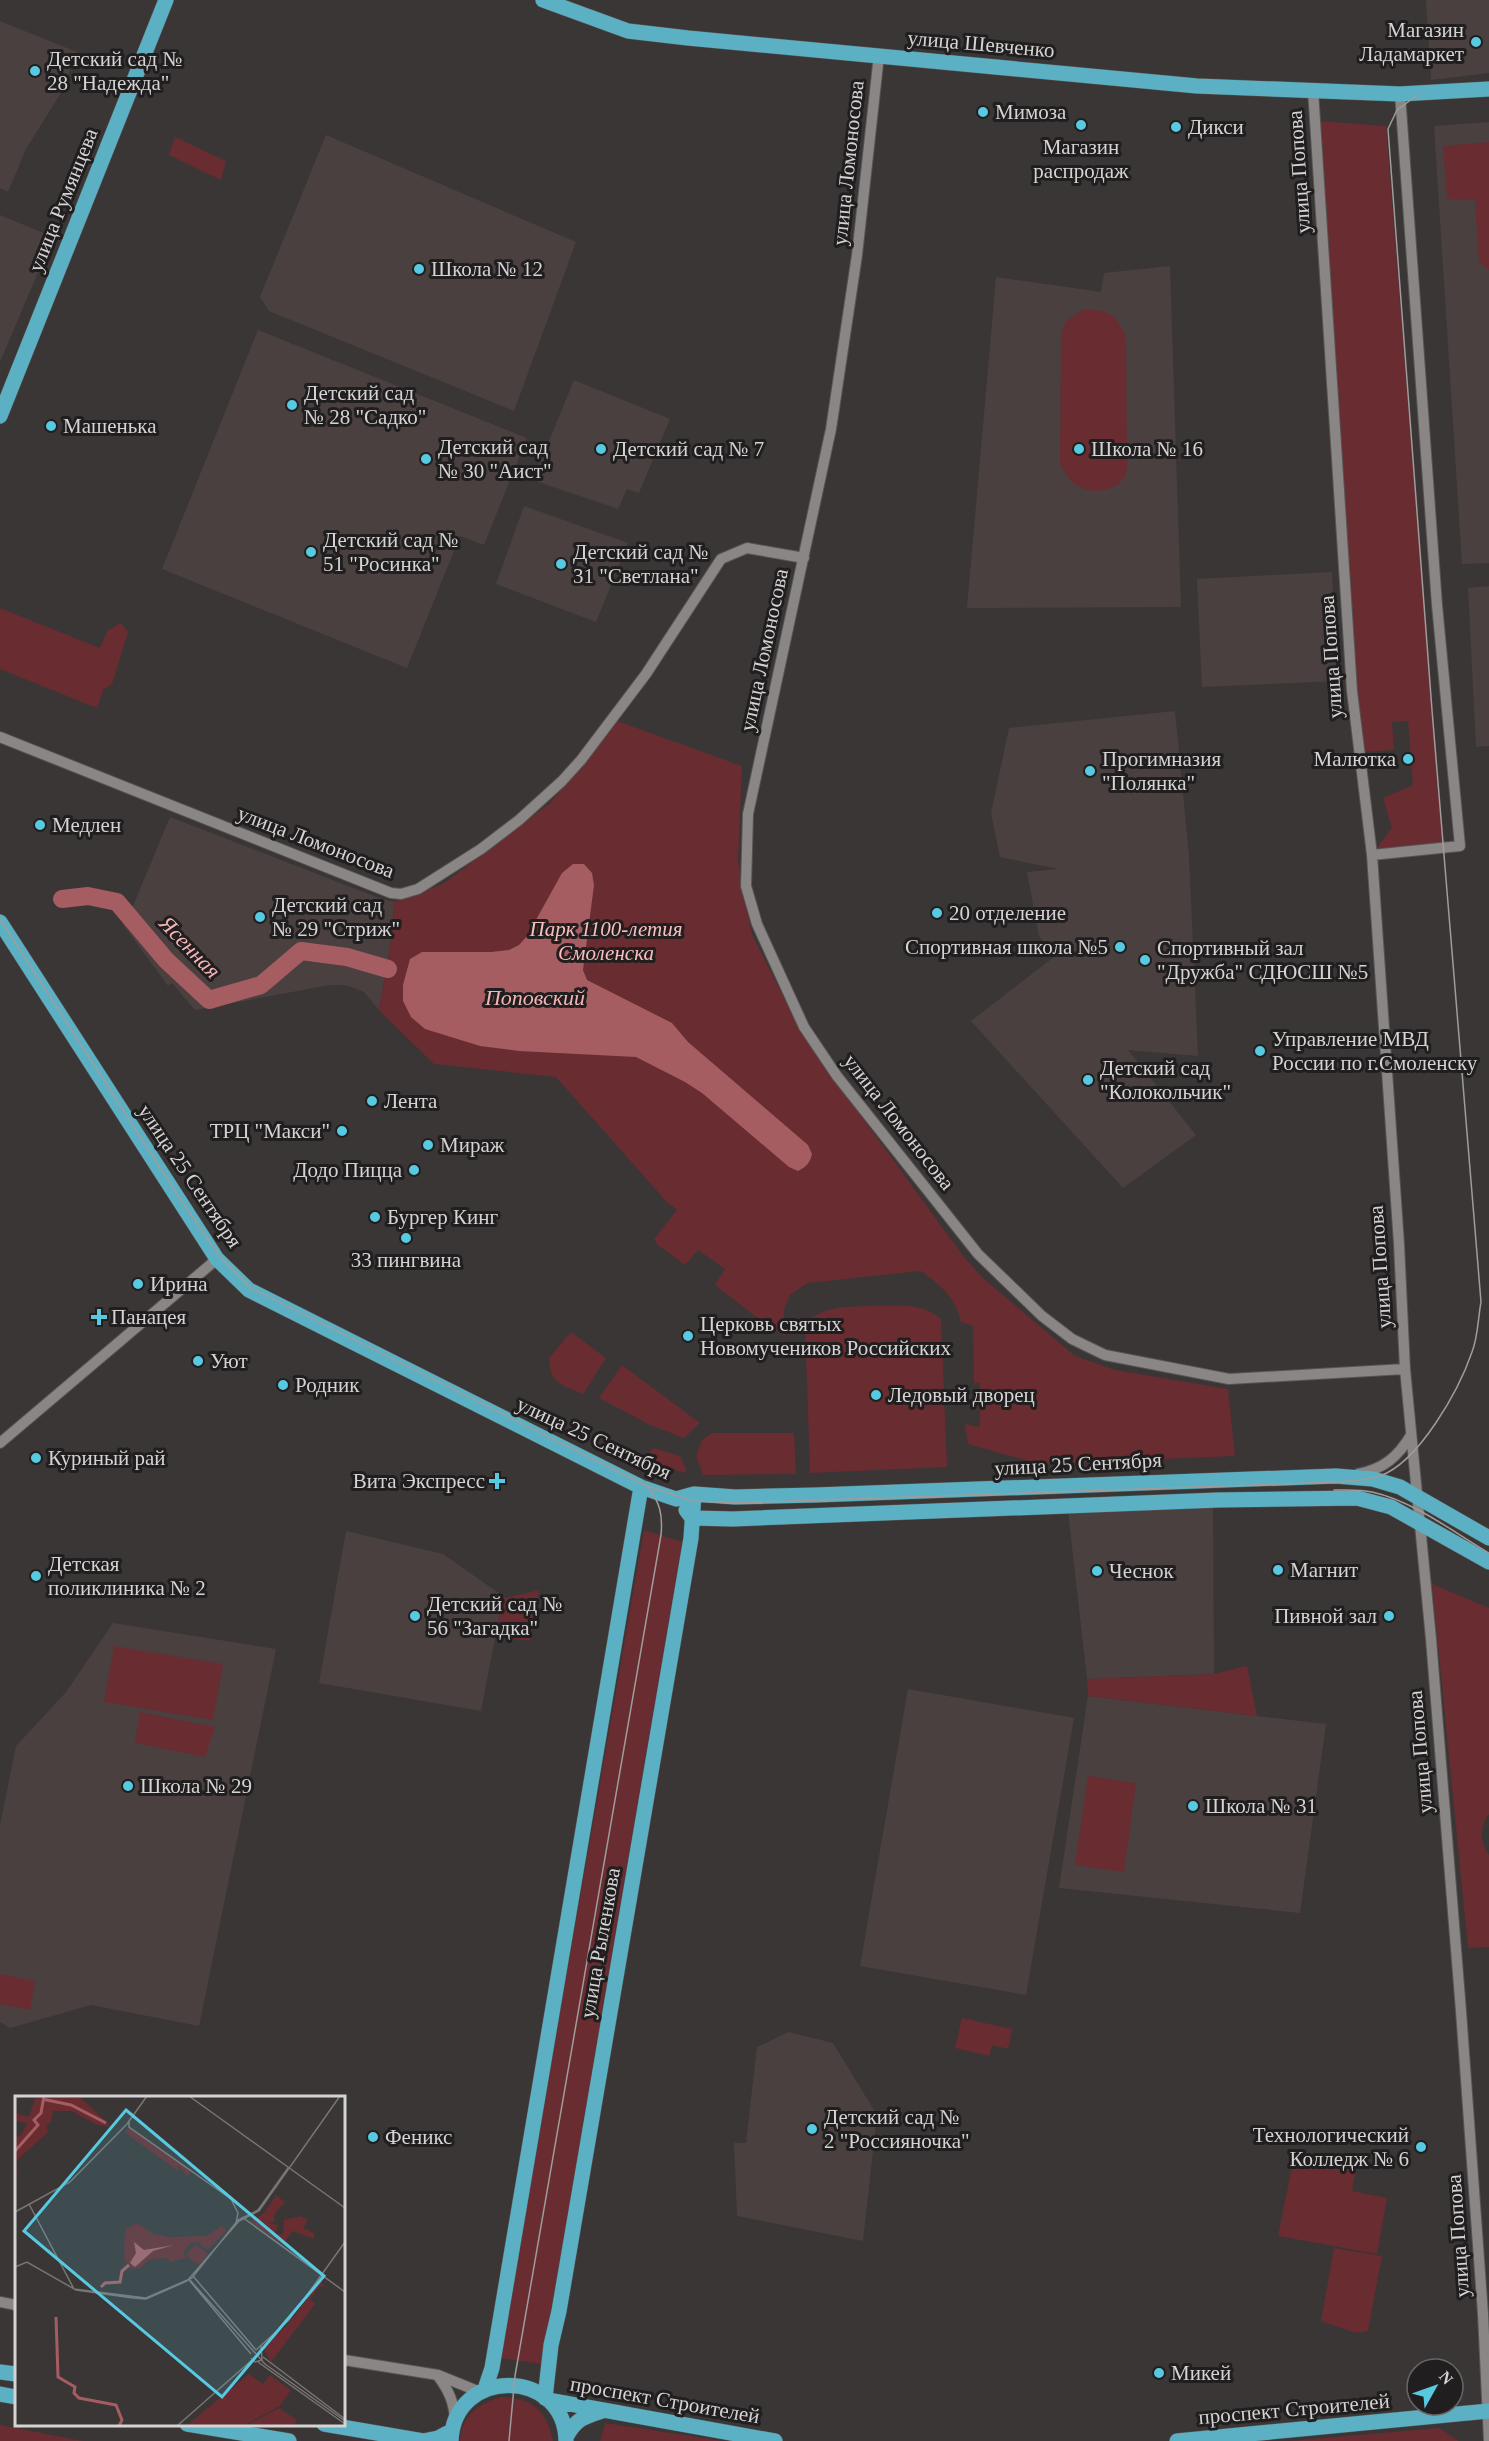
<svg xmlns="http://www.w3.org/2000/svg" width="1489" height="2441" font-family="Georgia,serif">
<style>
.built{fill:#4a4040}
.green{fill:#682c31}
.water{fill:#a55d61}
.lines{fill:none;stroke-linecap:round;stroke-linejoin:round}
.river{stroke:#a55d61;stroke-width:18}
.minor-casing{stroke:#575454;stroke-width:12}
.major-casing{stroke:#575454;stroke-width:16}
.minor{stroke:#8a8686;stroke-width:10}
.major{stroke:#5bb1c3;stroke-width:15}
.tram{stroke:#9f9c9c;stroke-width:1.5}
.poi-dot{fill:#57c9e1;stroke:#201e1e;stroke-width:2}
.labels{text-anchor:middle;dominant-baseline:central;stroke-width:6;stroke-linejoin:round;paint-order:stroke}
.poi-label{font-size:21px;fill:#d5d3d3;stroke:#201e1e;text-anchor:start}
.street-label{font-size:21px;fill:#d5d3d3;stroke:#201e1e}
.park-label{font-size:21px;font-style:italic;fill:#fdbcbd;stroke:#201e1e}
.water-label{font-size:22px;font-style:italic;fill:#f5b5b6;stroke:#201e1e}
.inset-river{fill:none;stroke:#a55d61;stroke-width:3}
.inset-road{fill:none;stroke:#787575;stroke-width:1.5}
.view{fill:#57c9e1;fill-opacity:0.15;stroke:#57c9e1;stroke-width:3}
.inset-edge{fill:none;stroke:#d5d3d3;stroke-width:3}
</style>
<rect width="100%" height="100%" fill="#3a3636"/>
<path class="built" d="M 1426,0 L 1489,0 L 1489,73 L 1431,80 Z
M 0,21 L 77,52 L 62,91 L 26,149 L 8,192 L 0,188 Z
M 1489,122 L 1489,563 L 1462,564 L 1434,126 Z
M 326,135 L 576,242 L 514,411 L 269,311 L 260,297 Z
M 0,215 L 53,237 L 0,362 Z
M 1170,266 L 1181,607 L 967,608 L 996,277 L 1101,292 L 1104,273 Z
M 258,330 L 527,438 L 484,545 L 460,536 L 407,668 L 162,569 Z
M 574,380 L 670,419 L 639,493 L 627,489 L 618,509 L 533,480 Z
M 524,506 L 628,543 L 596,622 L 496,584 Z
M 1332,572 L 1337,681 L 1202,687 L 1197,579 Z
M 1489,586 L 1489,746 L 1476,747 L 1468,588 Z
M 1175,711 L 1189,856 L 1198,1056 L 1128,1050 L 1196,1135 L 1123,1188 L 971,1021 L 1054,957 L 1039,936 L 1027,872 L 1058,869 L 1000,857 L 991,813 L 1009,728 Z
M 170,817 L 379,898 L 394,902 L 392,936 L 379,1010 L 364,992 L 346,985 L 330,985 L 195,1010 L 172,983 L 168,986 L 122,923 L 131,911 Z
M 1213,1507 L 1214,1674 L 1087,1679 L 1068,1511 Z
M 346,1531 L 443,1554 L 503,1596 L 481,1711 L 319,1683 Z
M 113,1623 L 276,1649 L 199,2026 L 91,2005 L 10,2028 L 0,2022 L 0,1825 L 16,1746 L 66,1692 Z
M 908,1689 L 1074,1718 L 1026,1995 L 860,1966 Z
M 1088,1696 L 1326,1724 L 1300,1913 L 1059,1888 Z
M 789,2032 L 833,2043 L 877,2115 L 863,2241 L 737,2216 L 734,2143 L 746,2143 L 757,2047 Z"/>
<path class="green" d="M 1317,121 L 1386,126 L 1443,847 L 1372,854 L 1392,828 L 1383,798 L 1413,785 L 1408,721 L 1392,722 L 1394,750 L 1361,752 Z
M 175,137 L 226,161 L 221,180 L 169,155 Z
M 1489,142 L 1489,270 L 1488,270 L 1479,262 L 1475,200 L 1456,200 L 1447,198 L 1443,146 Z
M 1084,309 C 1109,310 1117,314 1126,338 L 1127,462 C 1127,466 1127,473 1125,476 C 1117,491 1091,495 1078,486 C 1069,481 1065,473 1060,464 L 1061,334 L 1066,321 Z
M 0,608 L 100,648 L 108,630 L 121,623 L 128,632 L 112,684 L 103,690 L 97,708 L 0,669 Z
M 617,721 L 742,766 L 738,861 L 752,935 L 799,1027 L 834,1079 L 964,1257 L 983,1278 L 1075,1356 L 1115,1370 L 1228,1389 L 1235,1456 L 1040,1464 L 968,1444 L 965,1424 L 980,1427 L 980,1383 L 974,1383 L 973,1326 L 961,1322 C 956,1297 940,1285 921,1271 L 807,1283 L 790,1295 L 784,1309 L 785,1336 L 768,1326 L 715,1285 L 725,1269 L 698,1250 L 685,1265 L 658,1245 L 654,1239 L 677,1210 L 666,1201 L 556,1077 L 434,1064 L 379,1010 L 392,936 L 394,902 L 443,884 L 550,803 Z
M 870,1306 C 896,1306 921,1302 941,1319 L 947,1467 L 810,1473 L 805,1323 C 824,1306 845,1307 870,1306 Z
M 571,1332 L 606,1358 L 583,1394 C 562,1385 549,1383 549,1358 Z
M 622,1365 L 700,1423 L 684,1438 L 650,1425 L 599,1398 Z
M 712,1433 L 794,1433 L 796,1474 L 703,1475 L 696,1456 L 702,1440 Z
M 654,1448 L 680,1456 L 686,1469 L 685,1473 L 649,1461 L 649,1452 Z
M 644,1530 L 682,1542 L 542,2364 L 500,2358 Z
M 1432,1584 L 1489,1608 L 1489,1814 C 1479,1828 1480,1841 1489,1855 L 1489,1947 L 1468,1948 Z
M 539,1590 L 530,1641 L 496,1636 L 503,1596 L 506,1598 Z
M 114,1646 L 223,1664 L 213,1720 L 104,1702 Z
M 1247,1666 L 1257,1716 L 1088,1696 L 1087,1679 L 1214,1674 Z
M 140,1712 L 215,1727 L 205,1757 L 135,1743 Z
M 1088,1776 L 1136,1783 L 1124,1872 L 1075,1865 Z
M 0,1974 L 35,1981 L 30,2010 L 0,2004 Z
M 962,2018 L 1012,2029 L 1008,2049 L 992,2045 L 989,2056 L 955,2048 Z
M 1294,2157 L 1356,2169 L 1352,2191 L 1387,2198 L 1377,2254 L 1278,2236 Z
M 1334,2248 L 1382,2256 L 1368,2331 L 1356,2333 L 1321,2321 Z
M 501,2397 C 532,2398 547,2410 553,2441 L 460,2441 C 461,2416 479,2403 501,2397 Z
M 605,2423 L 723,2441 L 600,2441 Z
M 0,2425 L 83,2441 L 0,2441 Z
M 1439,2428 L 1459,2441 L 1289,2441 Z"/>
<path class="water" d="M 573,864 L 584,864 L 592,873 L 594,885 L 583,970 L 587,980 L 672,1023 L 688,1042 L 808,1145 L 812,1154 C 810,1163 806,1167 798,1171 L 789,1167 L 702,1093 L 685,1082 L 636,1057 L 519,1051 L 480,1046 L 425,1029 L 411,1017 L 403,1001 L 403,985 L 410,959 L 422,952 L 491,952 L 509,950 L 519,945 L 527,936 L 562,873 Z"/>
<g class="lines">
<path class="river" d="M 62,899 L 88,896 L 117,902 L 166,960 L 209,1000 L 261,985 L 301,951 L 347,957 L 388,969"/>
<defs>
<path id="minor" d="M 879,55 L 857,255 L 831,429 L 748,814 L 746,886 L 757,924 L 804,1027 L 837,1076 L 978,1254 L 1042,1316 L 1072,1339 L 1105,1355 L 1229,1379 L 1405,1369
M 1313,90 L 1352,691 L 1372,855 L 1399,1244 L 1405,1369 L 1431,1639 L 1461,2011 L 1483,2314 L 1489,2441
M 0,737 L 391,893 L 401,894 L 418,889 L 481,849 L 519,820 L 562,781 L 581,760 L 646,674 L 721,559 L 747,548 L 804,558
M 1372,855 L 1460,846 L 1437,605 L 1400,94
M 0,1443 L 217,1259
M 1358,1474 C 1383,1469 1398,1457 1411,1435
M 0,2302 L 16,2305
M 344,2360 L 438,2375 L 480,2392
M 438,2376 C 449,2391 454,2402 455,2420"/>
<path id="major" d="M 543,0 L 628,31 L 688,38 L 1197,86 L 1400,94 L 1489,89
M 0,416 L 166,0
M 0,922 L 217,1259 L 249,1290 L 641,1487 L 676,1499 L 694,1494 L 735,1497 L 816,1495 L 1336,1476 L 1373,1479 L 1400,1487 L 1489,1538
M 686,1510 L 692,1518 L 733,1519 L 1218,1500 L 1357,1498 L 1391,1507 L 1489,1562
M 0,2372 L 16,2374
M 485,2389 L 492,2368 L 641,1487
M 0,2394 L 16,2397
M 545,2398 L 551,2345 L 559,2311 L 691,1538 L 694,1494
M 548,2400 L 775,2441
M 187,2424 L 289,2441
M 324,2424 L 423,2441 L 438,2438 L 451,2431
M 566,2437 C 576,2419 583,2417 602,2411
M 451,2441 C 454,2366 565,2368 566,2441
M 1177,2441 L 1489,2411"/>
</defs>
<use href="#minor" class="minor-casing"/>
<use href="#major" class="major-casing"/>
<use href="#minor" class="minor"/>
<use href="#major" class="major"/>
<path class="tram" d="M 0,919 L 177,1194 L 220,1257 L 251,1288 L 647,1486 L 693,1501 L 735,1503 L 1338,1482 C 1352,1481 1367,1480 1380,1476 C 1419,1462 1459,1390 1472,1352 C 1478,1337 1478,1318 1481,1302 L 1432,710 L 1388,129 L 1397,110 L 1419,94
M 1334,1490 C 1346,1490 1359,1489 1372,1492 C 1413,1501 1452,1531 1489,1553
M 509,2441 L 515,2376 L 661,1535 C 663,1515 660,1502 647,1486"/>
</g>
<g class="poi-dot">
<circle cx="1476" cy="42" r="6"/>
<circle cx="35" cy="71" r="6"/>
<circle cx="983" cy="112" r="6"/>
<circle cx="1081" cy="125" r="6"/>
<circle cx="1176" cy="127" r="6"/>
<circle cx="419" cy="269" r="6"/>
<circle cx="292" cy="405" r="6"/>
<circle cx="51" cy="426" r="6"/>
<circle cx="601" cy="449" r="6"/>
<circle cx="1079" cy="449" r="6"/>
<circle cx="426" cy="459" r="6"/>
<circle cx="311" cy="552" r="6"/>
<circle cx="561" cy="564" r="6"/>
<circle cx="1408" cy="759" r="6"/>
<circle cx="1090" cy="771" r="6"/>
<circle cx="40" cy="825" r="6"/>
<circle cx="937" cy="913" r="6"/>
<circle cx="260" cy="917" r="6"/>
<circle cx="1120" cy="947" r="6"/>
<circle cx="1145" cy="960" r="6"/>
<circle cx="1260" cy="1051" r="6"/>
<circle cx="1088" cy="1080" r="6"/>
<circle cx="372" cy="1101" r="6"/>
<circle cx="342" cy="1131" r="6"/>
<circle cx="428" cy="1145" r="6"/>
<circle cx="414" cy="1170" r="6"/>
<circle cx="375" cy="1217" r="6"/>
<circle cx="406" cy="1238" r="6"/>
<circle cx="138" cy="1284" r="6"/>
<path d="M96 1308h6v6h6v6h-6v6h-6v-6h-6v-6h6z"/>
<circle cx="688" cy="1336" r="6"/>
<circle cx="198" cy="1361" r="6"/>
<circle cx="283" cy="1385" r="6"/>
<circle cx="876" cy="1395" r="6"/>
<circle cx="36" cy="1458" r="6"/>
<path d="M494 1472h6v6h6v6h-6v6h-6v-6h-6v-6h6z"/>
<circle cx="1278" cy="1570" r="6"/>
<circle cx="1097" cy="1571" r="6"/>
<circle cx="36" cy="1576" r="6"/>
<circle cx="415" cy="1616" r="6"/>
<circle cx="1389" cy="1616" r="6"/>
<circle cx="128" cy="1786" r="6"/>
<circle cx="1193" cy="1806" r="6"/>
<circle cx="812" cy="2129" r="6"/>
<circle cx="373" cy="2137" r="6"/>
<circle cx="1421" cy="2147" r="6"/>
<circle cx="1159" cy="2373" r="6"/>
</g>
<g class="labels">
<g class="poi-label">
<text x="1464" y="30" text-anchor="end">Магазин<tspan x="1464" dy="24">Ладамаркет</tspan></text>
<text x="47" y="59">Детский сад №<tspan x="47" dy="24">28 "Надежда"</tspan></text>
<text x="995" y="112">Мимоза</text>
<text x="1188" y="127">Дикси</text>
<text x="1081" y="147" text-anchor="middle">Магазин<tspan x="1081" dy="24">распродаж</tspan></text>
<text x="431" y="269">Школа № 12</text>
<text x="304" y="393">Детский сад<tspan x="304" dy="24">№ 28 "Садко"</tspan></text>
<text x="63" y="426">Машенька</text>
<text x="438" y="447">Детский сад<tspan x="438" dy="24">№ 30 "Аист"</tspan></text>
<text x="613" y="449">Детский сад № 7</text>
<text x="1091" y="449">Школа № 16</text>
<text x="323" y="540">Детский сад №<tspan x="323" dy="24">51 "Росинка"</tspan></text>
<text x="573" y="552">Детский сад №<tspan x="573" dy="24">31 "Светлана"</tspan></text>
<text x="1102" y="759">Прогимназия<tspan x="1102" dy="24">"Полянка"</tspan></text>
<text x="1396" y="759" text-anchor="end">Малютка</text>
<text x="52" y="825">Медлен</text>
<text x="272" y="905">Детский сад<tspan x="272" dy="24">№ 29 "Стриж"</tspan></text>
<text x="949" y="913">20 отделение</text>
<text x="1108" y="947" text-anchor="end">Спортивная школа №5</text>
<text x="1157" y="948">Спортивный зал<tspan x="1157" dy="24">"Дружба" СДЮСШ №5</tspan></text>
<text x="1272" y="1039">Управление МВД<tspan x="1272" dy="24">России по г.Смоленску</tspan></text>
<text x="1100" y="1068">Детский сад<tspan x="1100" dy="24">"Колокольчик"</tspan></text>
<text x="384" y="1101">Лента</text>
<text x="330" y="1131" text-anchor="end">ТРЦ "Макси"</text>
<text x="440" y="1145">Мираж</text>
<text x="402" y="1170" text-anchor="end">Додо Пицца</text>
<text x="387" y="1217">Бургер Кинг</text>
<text x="406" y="1260" text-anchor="middle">33 пингвина</text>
<text x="150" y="1284">Ирина</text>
<text x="111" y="1317">Панацея</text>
<text x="700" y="1324">Церковь святых<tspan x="700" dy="24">Новомучеников Российских</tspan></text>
<text x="210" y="1361">Уют</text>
<text x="295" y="1385">Родник</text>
<text x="888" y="1395">Ледовый дворец</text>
<text x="48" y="1458">Куриный рай</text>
<text x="485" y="1481" text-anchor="end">Вита Экспресс</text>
<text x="48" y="1564">Детская<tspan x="48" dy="24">поликлиника № 2</tspan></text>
<text x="1290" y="1570">Магнит</text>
<text x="1109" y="1571">Чеснок</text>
<text x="427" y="1604">Детский сад №<tspan x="427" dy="24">56 "Загадка"</tspan></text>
<text x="1377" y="1616" text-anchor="end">Пивной зал</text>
<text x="140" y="1786">Школа № 29</text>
<text x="1205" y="1806">Школа № 31</text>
<text x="824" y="2117">Детский сад №<tspan x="824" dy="24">2 "Россияночка"</tspan></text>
<text x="1409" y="2135" text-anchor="end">Технологический<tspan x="1409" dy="24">Колледж № 6</tspan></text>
<text x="385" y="2137">Феникс</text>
<text x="1171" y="2373">Микей</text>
</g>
<g class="street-label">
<text transform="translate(981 44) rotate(5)">улица Шевченко</text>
<text transform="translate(848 163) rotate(-84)">улица Ломоносова</text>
<text transform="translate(1299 172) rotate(-94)">улица Попова</text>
<text transform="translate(63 200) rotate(-68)">улица Румянцева</text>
<text transform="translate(764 650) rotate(-78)">улица Ломоносова</text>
<text transform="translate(1331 657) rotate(-94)">улица Попова</text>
<text transform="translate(316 842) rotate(21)">улица Ломоносова</text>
<text transform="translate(899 1122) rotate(52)">улица Ломоносова</text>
<text transform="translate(190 1176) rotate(56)">улица 25 Сентября</text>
<text transform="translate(1380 1267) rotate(-94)">улица Попова</text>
<text transform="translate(594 1438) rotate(25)">улица 25 Сентября</text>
<text transform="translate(1078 1464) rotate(-3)">улица 25 Сентября</text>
<text transform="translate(1420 1752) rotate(-95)">улица Попова</text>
<text transform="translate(600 1943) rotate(-80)">улица Рыленкова</text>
<text transform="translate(1458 2236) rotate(-94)">улица Попова</text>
<text transform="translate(665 2400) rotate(10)">проспект Строителей</text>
<text transform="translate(1294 2409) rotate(-5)">проспект Строителей</text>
</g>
<g class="park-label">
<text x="606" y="929">Парк 1100-летия<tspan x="606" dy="24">Смоленска</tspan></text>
</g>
<g class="water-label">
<text transform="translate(190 947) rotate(46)">Ясенная</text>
<text x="535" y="997">Поповский</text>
</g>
</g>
<g transform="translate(15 2096)">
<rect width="330" height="330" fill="#3a3636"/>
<path d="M 21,0 L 66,2 L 97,31 L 83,29 L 56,15 L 38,15 L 36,26 L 31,30 L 33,36 L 0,66 L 3,80 L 0,78 L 0,40 L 5,40 L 12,28 L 0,24 L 0,17 L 14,21 ZM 114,31 L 176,75 L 172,81 L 164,70 L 163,75 L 109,36 ZM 261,99 L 270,106 L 259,119 L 259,126 L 253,127 L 264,129 L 258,139 L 268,138 L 269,124 L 286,120 L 293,124 L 288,132 L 299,137 L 299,143 L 278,135 L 267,148 L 235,126 L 249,117 ZM 122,127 L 136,137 L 154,141 L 192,140 L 206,130 L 212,134 L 192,154 L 183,146 L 175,147 L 168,157 L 171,162 L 155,166 L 153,162 L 135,163 L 125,172 L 117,173 L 109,164 L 110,134 ZM 180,148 L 193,158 L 184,169 L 171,159 ZM 308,182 L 306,187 L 312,191 L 305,190 L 295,203 L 300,208 L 256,266 L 247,251 L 273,228 ZM 234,278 L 248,288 L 255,279 L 276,294 L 265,310 L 228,330 L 171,330 ZM 264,312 L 282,324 L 279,330 L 230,330 Z" fill="#682c31"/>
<path d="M 119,146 L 129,154 L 159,149 L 138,155 L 120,171 L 115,167 L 121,157 Z" fill="#a55d61"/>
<path class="inset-river" d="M 27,3 L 56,9 L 91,27M 0,55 L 23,29 L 19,24 L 26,17 L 29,0M 86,191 L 90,187 L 105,186 L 107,175 L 114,169M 41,221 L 43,281 L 60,291 L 59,297 L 64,302 L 101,309 L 107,324 L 104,330"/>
<path class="inset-road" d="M 174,0 L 330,112M 114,26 L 114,31 L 216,103 L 223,117 L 221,127M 14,108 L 59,193 L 131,202 L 177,182 L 223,124 L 243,114 L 273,72M 0,116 L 55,86 L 112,28 L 132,0M 227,121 L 330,196M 0,171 L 12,166 L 61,194 L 118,202 L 131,203 L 172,185 L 224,125 L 244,115 L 325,0M 178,180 L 241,254M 174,183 L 250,268 L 330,325M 174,184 L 236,258M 241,254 L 274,224 L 330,146M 248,261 L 330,323M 236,262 L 240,266 L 247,264 L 246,250M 243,266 L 330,328M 162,330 L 237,264"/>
<path class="view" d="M 111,14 L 309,180 L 207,301 L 9,135 Z"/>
<rect width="330" height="330" class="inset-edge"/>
</g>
<g transform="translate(1435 2387) rotate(50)"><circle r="28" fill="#201e1e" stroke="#686666" stroke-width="1.5"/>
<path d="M0-4.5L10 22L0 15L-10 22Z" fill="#57c9e1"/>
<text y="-9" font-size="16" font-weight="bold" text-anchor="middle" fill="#d5d3d3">N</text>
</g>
</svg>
